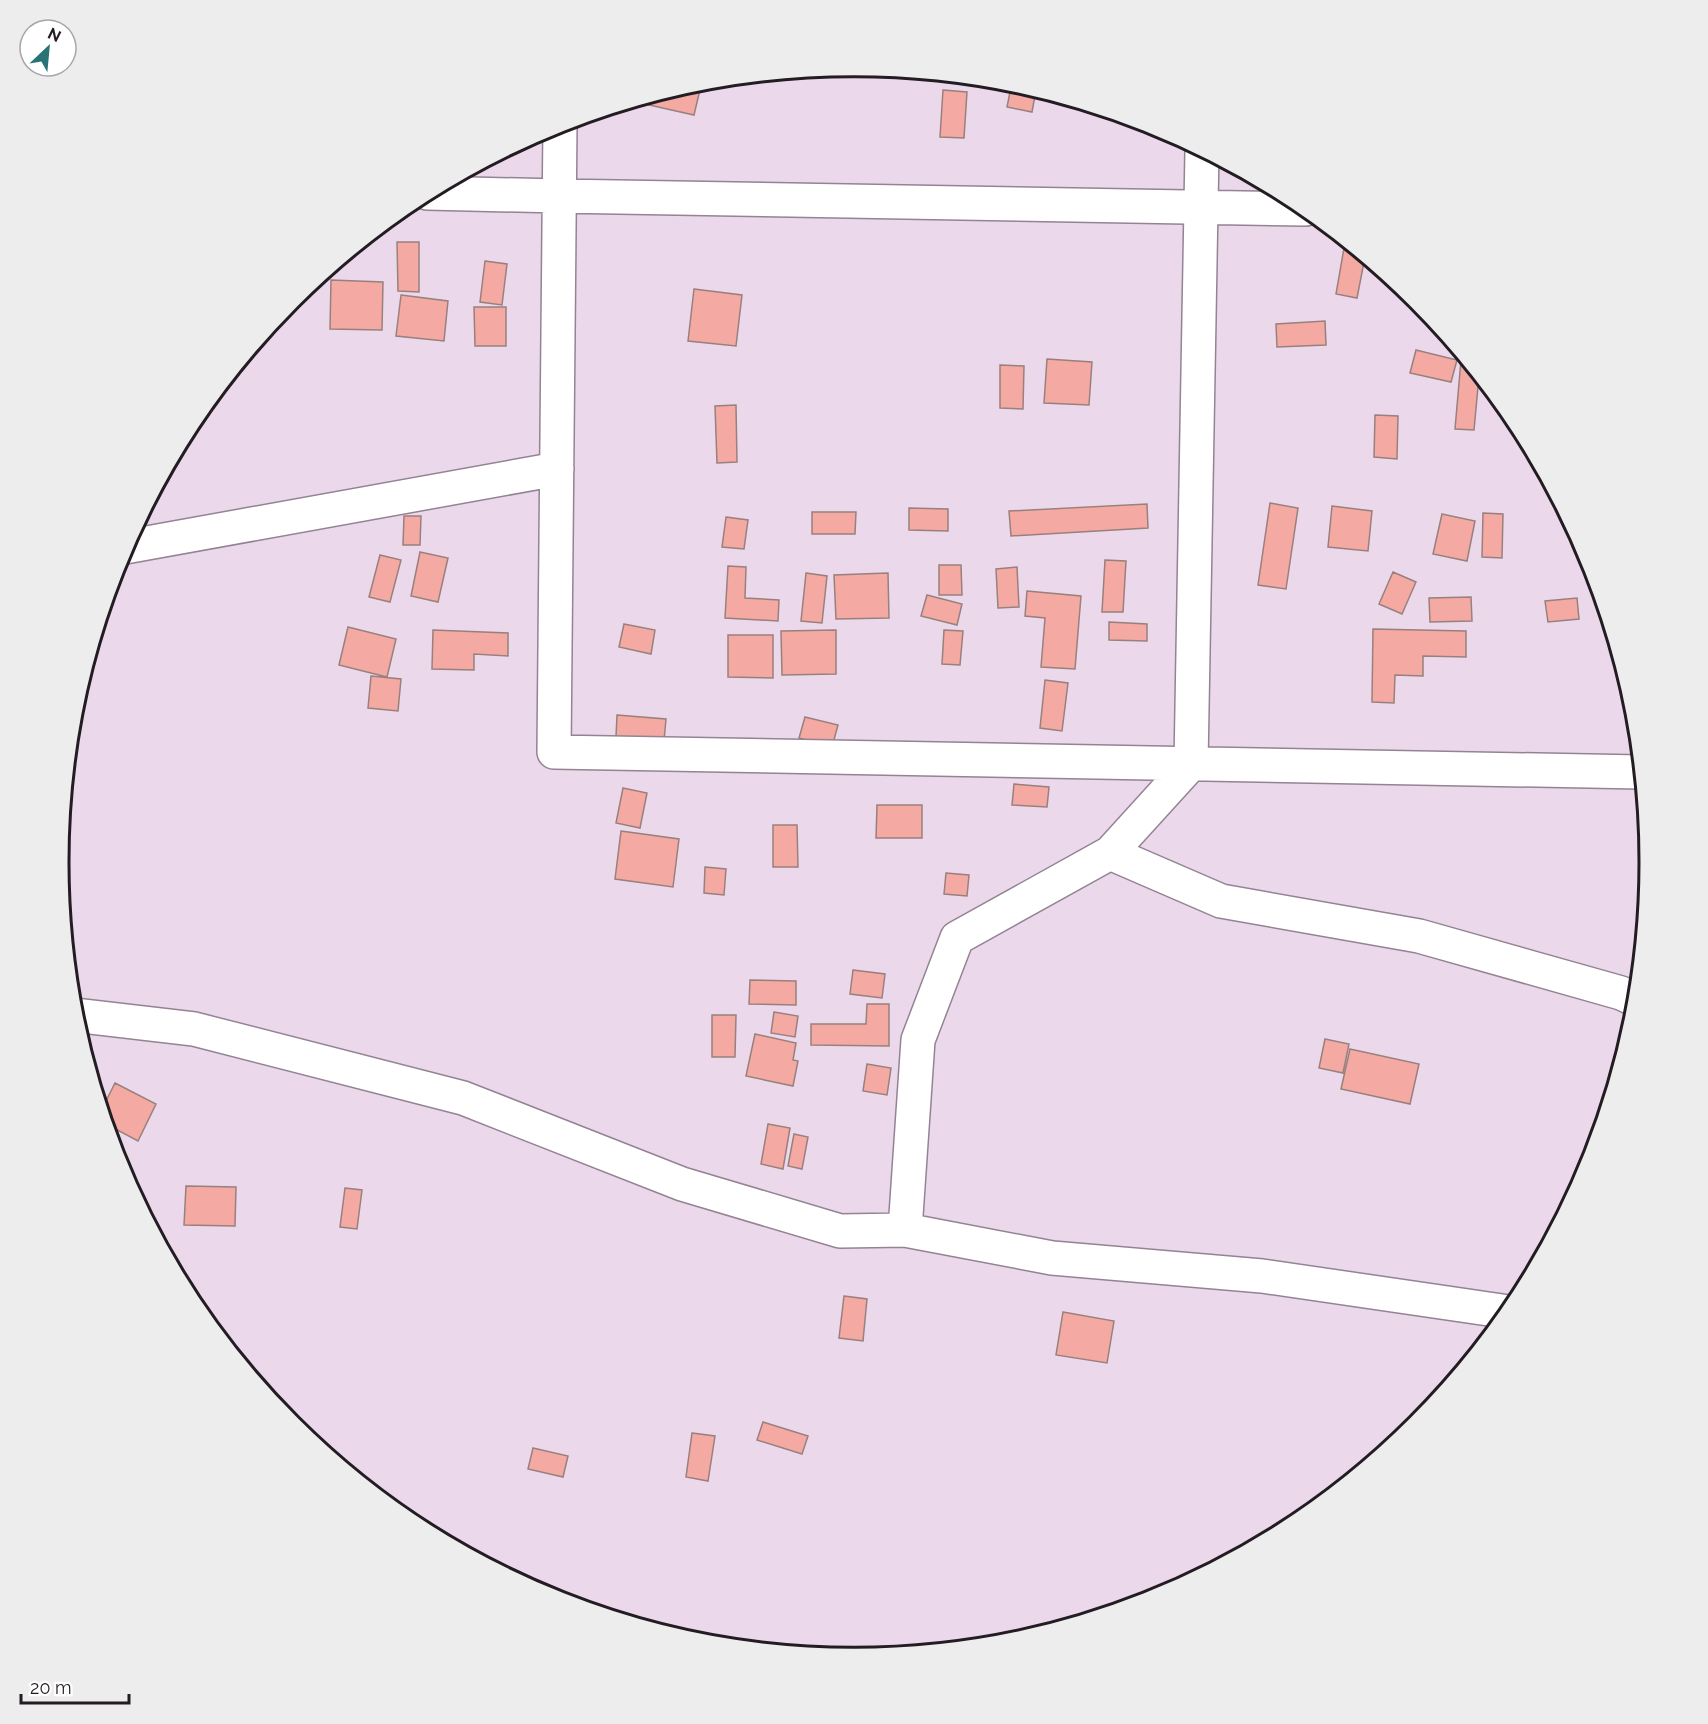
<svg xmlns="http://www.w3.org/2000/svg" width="1708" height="1724" font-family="Raleway,sans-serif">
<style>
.building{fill:#f4a9a3;stroke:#99807e;stroke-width:1.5}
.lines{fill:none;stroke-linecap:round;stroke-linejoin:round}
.minor-casing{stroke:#938393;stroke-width:36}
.minor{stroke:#fff;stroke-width:33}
.rim{fill:none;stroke:#231c23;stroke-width:3}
</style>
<rect width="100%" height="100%" fill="#ebd9eb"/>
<path class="building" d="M 702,81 L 694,115 L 649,105 L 651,96 Z
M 1012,82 L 1036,90 L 1032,112 L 1007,107 Z
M 943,90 L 967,92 L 964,138 L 940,137 Z
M 397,242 L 419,242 L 419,292 L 398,291 Z
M 1344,248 L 1357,250 L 1365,257 L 1357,298 L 1336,294 Z
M 485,261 L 507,264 L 502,305 L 480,302 Z
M 331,280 L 383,282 L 382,330 L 330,329 Z
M 694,289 L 742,295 L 736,346 L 688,341 Z
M 401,295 L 448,301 L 444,341 L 396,336 Z
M 474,307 L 506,307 L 506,346 L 475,346 Z
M 1325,321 L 1326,345 L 1277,347 L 1276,324 Z
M 1416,350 L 1457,360 L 1451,382 L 1410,373 Z
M 1047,359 L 1092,362 L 1089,405 L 1044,403 Z
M 1461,360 L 1467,361 L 1479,376 L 1474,430 L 1455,429 Z
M 1000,365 L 1024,366 L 1023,409 L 1000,408 Z
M 736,405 L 737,462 L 717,463 L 715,406 Z
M 1375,415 L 1398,416 L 1397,459 L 1374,457 Z
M 1270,503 L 1298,508 L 1286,589 L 1258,585 Z
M 1147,504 L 1148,528 L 1011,536 L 1009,511 Z
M 1332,506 L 1372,511 L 1368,551 L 1328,547 Z
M 909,508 L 948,509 L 948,531 L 909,530 Z
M 812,512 L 856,512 L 855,534 L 812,534 Z
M 1483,513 L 1503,514 L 1502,558 L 1482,557 Z
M 1442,514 L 1475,521 L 1467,561 L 1433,554 Z
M 404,516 L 421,516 L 420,545 L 403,545 Z
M 726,517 L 748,520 L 744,549 L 722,547 Z
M 420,552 L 448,558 L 438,602 L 411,596 Z
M 380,555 L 401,560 L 390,602 L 369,597 Z
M 1105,560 L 1126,561 L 1123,612 L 1102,612 Z
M 939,565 L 961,565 L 962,595 L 939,595 Z
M 728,566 L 746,567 L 745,598 L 779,600 L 778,621 L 725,618 Z
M 1017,567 L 1019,607 L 998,608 L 996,569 Z
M 1393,572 L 1416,582 L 1402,614 L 1379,604 Z
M 806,573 L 827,576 L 822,623 L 801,621 Z
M 888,573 L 889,618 L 836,619 L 834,575 Z
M 1027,591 L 1081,596 L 1075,669 L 1041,667 L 1045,618 L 1025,616 Z
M 927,595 L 962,604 L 957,625 L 921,616 Z
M 1471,597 L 1472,621 L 1430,622 L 1429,598 Z
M 1577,598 L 1579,619 L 1548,622 L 1545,601 Z
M 1109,622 L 1147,624 L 1147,641 L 1109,640 Z
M 624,624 L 655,630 L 651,654 L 619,647 Z
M 348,627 L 396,639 L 387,677 L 339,665 Z
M 1373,629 L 1466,631 L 1466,657 L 1423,656 L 1423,676 L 1395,675 L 1394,703 L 1372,702 Z
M 433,630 L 508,633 L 508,656 L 474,654 L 474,670 L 432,669 Z
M 836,630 L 836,674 L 782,675 L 781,631 Z
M 944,630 L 963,631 L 960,665 L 942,664 Z
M 728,635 L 773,635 L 773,678 L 728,677 Z
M 371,676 L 401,679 L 398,711 L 368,708 Z
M 1045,680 L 1068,683 L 1062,731 L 1040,728 Z
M 617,715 L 666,719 L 664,741 L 616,737 Z
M 805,717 L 838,725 L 832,747 L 799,738 Z
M 1014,784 L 1049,787 L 1047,807 L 1012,805 Z
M 623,788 L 647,793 L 640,828 L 616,823 Z
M 877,805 L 922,805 L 922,838 L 876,838 Z
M 773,825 L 797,825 L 798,867 L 773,867 Z
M 621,831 L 679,839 L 673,887 L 615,879 Z
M 705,867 L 726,869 L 724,895 L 704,893 Z
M 946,873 L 969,875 L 967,896 L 944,894 Z
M 853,970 L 885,974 L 882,998 L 850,994 Z
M 750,980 L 796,981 L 796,1005 L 749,1004 Z
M 867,1004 L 889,1004 L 889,1046 L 811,1045 L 811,1024 L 866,1024 Z
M 774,1012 L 798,1016 L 795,1037 L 771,1033 Z
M 712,1015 L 736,1015 L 735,1057 L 712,1057 Z
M 755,1034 L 796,1043 L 793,1060 L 798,1061 L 793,1086 L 746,1076 Z
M 1325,1039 L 1349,1044 L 1343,1073 L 1319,1068 Z
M 1350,1049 L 1419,1064 L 1410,1104 L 1341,1089 Z
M 867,1064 L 891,1068 L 887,1095 L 863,1091 Z
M 115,1083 L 156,1104 L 138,1141 L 106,1124 L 102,1109 Z
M 768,1124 L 790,1128 L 783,1169 L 761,1164 Z
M 794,1134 L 808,1137 L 802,1169 L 788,1166 Z
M 186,1186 L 236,1187 L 235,1226 L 184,1225 Z
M 345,1188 L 362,1190 L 357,1229 L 340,1227 Z
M 844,1296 L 867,1299 L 863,1341 L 839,1338 Z
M 1063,1312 L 1114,1321 L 1107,1363 L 1056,1355 Z
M 763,1422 L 808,1436 L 802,1454 L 757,1440 Z
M 692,1433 L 715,1436 L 708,1481 L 686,1477 Z
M 533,1448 L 568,1456 L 563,1477 L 528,1469 Z"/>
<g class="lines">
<defs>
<path id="minor" d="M 560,124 L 554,752 L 1641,772
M 427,193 L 559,196 L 1306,209
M 125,547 L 557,469
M 1110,853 L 1221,901 L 1419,936 L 1621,993 L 1636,1000
M 74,1015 L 194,1029 L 463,1098 L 682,1184 L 840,1231 L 905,1230 L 1052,1258 L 1262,1276 L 1509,1312
M 905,1230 L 918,1040 L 957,938 L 1110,853 L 1191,764 L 1202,150"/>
</defs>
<use href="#minor" class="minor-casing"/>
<use href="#minor" class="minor"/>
</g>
<path d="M0 0H1708V1724H0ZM69 862a785 785 0 1 1 1570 0a785 785 0 1 1-1570 0Z" fill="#ededed" fill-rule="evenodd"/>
<path class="rim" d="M69 862a785 785 0 1 1 1570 0a785 785 0 1 1-1570 0Z"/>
<g transform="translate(48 48) rotate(26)"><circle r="28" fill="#ffffff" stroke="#a7a4a7" stroke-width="1.5"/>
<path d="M0-4.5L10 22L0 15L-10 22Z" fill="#287376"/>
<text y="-9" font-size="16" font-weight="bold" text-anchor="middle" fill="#231c23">N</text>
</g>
<path d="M21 1694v9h108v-9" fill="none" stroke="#231c23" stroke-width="3"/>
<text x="30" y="1694" font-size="18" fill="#231c23" stroke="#ffffff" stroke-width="4.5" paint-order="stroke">20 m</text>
</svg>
